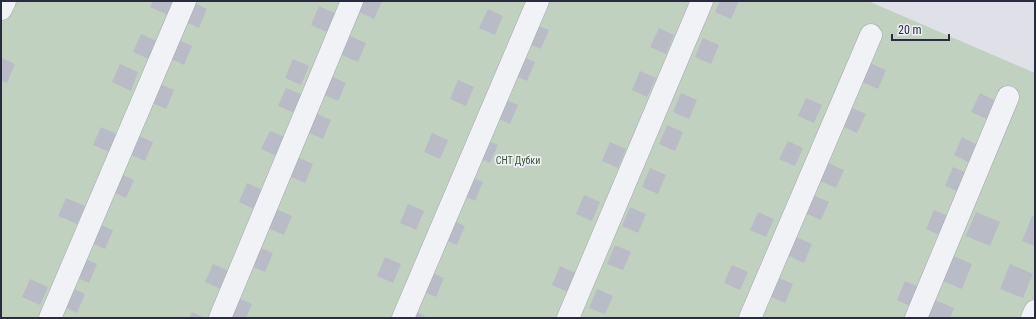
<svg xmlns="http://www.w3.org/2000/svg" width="1036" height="319" font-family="'Roboto Condensed',sans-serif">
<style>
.green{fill:#c1d1c0}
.building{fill:#b9bbc7}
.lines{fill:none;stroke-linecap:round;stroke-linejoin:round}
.street-casing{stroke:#a4a6b2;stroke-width:23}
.street{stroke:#f1f2f6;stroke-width:22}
.labels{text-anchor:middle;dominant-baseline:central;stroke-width:3.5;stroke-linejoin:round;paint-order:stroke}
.park-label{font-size:10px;fill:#365936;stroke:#eeeff5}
</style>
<rect width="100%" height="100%" fill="#dfe0e8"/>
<path class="green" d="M 1,1 L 868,1 L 1035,73 L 1035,318 L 1,318 Z"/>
<path class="building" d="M 153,1 L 175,1 L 168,15 L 150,7 Z
M 364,1 L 382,1 L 374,19 L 359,12 Z
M 720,1 L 739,1 L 731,19 L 715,12 Z
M 192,2 L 207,9 L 199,28 L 184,21 Z
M 319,6 L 335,13 L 327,32 L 311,25 Z
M 488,9 L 503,16 L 495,35 L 479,28 Z
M 533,24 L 549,30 L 541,49 L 525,42 Z
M 659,28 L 674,35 L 666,54 L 650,47 Z
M 141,34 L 159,42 L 151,60 L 133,52 Z
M 350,36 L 366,43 L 358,62 L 342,55 Z
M 703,38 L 719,45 L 711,64 L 695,57 Z
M 177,39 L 192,46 L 184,65 L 169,58 Z
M 519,55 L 535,62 L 527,81 L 511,74 Z
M 1,58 L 15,64 L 7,83 L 1,80 Z
M 293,59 L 309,66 L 301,85 L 285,78 Z
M 870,63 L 886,70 L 878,89 L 862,82 Z
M 120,64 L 138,72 L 131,91 L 112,82 Z
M 640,71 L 656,78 L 647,97 L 632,90 Z
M 331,76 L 346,83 L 338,101 L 322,94 Z
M 458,80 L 474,87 L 466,106 L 450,99 Z
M 158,83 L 174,90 L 166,109 L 150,102 Z
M 286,88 L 305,96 L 297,114 L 278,106 Z
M 681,93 L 697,100 L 689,119 L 673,112 Z
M 980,93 L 998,102 L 989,120 L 971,112 Z
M 502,98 L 518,105 L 510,124 L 494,117 Z
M 806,98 L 822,105 L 814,123 L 798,116 Z
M 850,107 L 866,114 L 857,133 L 842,126 Z
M 315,113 L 331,120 L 323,139 L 307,132 Z
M 667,125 L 683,132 L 675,151 L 659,144 Z
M 101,127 L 119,135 L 111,153 L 93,145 Z
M 270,131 L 285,137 L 277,156 L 261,149 Z
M 432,133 L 448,140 L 440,159 L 424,152 Z
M 137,135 L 153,142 L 145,161 L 129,154 Z
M 962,137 L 980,146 L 972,164 L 954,155 Z
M 482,138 L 498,145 L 490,163 L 474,156 Z
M 788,141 L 803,148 L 795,166 L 779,159 Z
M 610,142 L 626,149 L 618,168 L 602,161 Z
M 297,157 L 313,164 L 305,183 L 289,176 Z
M 828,163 L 844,170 L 836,188 L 820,181 Z
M 953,167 L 969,174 L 961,193 L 945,186 Z
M 650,168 L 666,175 L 658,194 L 642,187 Z
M 119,173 L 134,180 L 126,198 L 111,191 Z
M 467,175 L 483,182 L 475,201 L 459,194 Z
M 247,183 L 263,190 L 254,209 L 239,202 Z
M 584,195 L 600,202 L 592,221 L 576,214 Z
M 813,195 L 829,202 L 821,220 L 805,213 Z
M 66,198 L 85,206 L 77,224 L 58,216 Z
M 408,204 L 424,211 L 416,230 L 400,223 Z
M 630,207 L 646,214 L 638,233 L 622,226 Z
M 276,209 L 292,216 L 284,235 L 268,228 Z
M 934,210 L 950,217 L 942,236 L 926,229 Z
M 758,212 L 774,219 L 766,237 L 750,230 Z
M 976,212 L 1000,222 L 990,246 L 966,236 Z
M 1032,216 L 1035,217 L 1035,246 L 1022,241 Z
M 449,219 L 465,226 L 457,245 L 441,238 Z
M 97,223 L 113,230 L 105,249 L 89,242 Z
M 796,237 L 812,244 L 804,263 L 789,256 Z
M 615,245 L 631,252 L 623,270 L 607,264 Z
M 258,247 L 273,253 L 265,272 L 249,265 Z
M 949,254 L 972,264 L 962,289 L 938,279 Z
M 81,257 L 97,264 L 89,283 L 73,276 Z
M 385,257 L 401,264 L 393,283 L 377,276 Z
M 213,264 L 231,272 L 223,290 L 205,282 Z
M 1010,264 L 1033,274 L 1023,298 L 1000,289 Z
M 732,265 L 748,272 L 740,290 L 724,283 Z
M 560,266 L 576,273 L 568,292 L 552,285 Z
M 428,271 L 444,278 L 436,297 L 420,290 Z
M 777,277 L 793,284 L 785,303 L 769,296 Z
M 30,279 L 48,287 L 40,305 L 22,297 Z
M 905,281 L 921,288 L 912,307 L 897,300 Z
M 70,287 L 85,294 L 77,313 L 62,306 Z
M 597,289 L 613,296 L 605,314 L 589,308 Z
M 236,297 L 252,304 L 246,318 L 233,318 L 228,316 Z
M 930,298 L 954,308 L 950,318 L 922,318 Z
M 410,309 L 425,316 L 424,318 L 405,318 Z
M 192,312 L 205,318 L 189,318 Z"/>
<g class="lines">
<defs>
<path id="street" d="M 1,9 L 5,1
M 50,318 L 185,1
M 220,318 L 352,1
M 403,318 L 538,1
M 568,318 L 702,1
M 750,318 L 871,35
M 916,318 L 1008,97
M 1032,318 L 1035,311"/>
</defs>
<use href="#street" class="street-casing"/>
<use href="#street" class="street"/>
</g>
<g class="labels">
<g class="park-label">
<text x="518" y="160">СНТ Дубки</text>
</g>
</g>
<rect width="1036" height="319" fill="none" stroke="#282c3e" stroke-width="4"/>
<path d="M892 34v6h57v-6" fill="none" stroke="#282c3e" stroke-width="2"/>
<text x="898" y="34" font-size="12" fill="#282c3e" stroke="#eeeff5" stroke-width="3" paint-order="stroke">20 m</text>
</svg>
